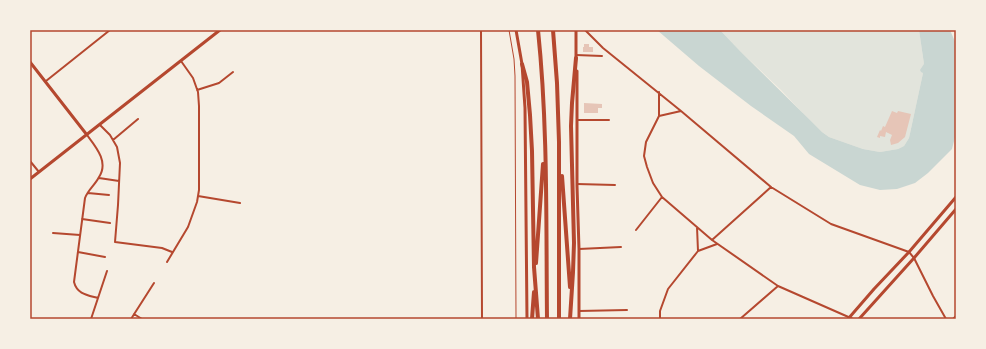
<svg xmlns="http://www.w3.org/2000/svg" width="986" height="349" font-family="Cabin,sans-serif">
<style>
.green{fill:#e2e4dc}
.water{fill:#c9d6d2}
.building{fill:#e6c5b7}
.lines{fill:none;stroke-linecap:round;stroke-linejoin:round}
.path{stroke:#b5482f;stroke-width:1}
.minor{stroke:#b5482f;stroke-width:2}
.tertiary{stroke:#b5482f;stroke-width:3}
.secondary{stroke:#b5482f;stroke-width:3}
.motorway{stroke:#b5482f;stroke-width:4}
.neatline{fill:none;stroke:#b5482f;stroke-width:1.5}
</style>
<rect width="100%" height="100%" fill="#f6efe4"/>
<path class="green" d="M 720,30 L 919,30 L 924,64 L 923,73 L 909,138 L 904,146 L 898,149 L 880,152 L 863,149 L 829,137 L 822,132 L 811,122 L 781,90 L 740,51 Z"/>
<path class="water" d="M 657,30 L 720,30 L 740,51 L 822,132 L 829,137 L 863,149 L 880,152 L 898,149 L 904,146 L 909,138 L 923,73 L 921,72 L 920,70 L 924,64 L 919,30 L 950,30 L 956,44 L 956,133 L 952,149 L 928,173 L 915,183 L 897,189 L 880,190 L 860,185 L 809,154 L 794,136 L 751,106 L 699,66 Z"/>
<path class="building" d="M 584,44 L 589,44 L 589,47 L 593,47 L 593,52 L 583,52 L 583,47 L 584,47 Z
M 584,103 L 602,104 L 602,108 L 598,108 L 598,113 L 584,113 Z
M 892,111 L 897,113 L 898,111 L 911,114 L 905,137 L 898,143 L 891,145 L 890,140 L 892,135 L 886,132 L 885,137 L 880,136 L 880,138 L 877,137 L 880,130 L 881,131 L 883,126 L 885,127 Z"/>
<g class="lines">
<path class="path" d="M 509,30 L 514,59 L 515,76 L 516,319"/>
<path class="minor" d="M 481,30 L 482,319
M 585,30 L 603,48 L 681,111 L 771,187 L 831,224 L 909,252 L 914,258 L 933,296 L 946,319
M 576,55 L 602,56
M 46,81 L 110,30
M 197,90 L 219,83 L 233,72
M 659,92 L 659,116
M 681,111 L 659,116 L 646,142 L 644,156 L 647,167 L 653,183 L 662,197 L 712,240 L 778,286 L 853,319
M 577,120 L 609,120
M 100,125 L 110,135 L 117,147 L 120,163 L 118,205 L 115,242 L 162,248 L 172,252
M 87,135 C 96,147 109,162 99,177 C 95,185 88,190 85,198 L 74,282 C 77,294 87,295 98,298
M 113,140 L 138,119
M 30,161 L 39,172
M 99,178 L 119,181
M 577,184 L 615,185
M 88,193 L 109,195
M 198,196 L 240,203
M 82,219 L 110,223
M 697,227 L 698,251
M 636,230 L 662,197
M 53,233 L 80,235
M 712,240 L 771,187
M 579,249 L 621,247
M 78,252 L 105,257
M 167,262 L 188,227 L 197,202 L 199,190 L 199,106 L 198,92 L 193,78 L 181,61
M 579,311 L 627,310
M 134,314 L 142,319
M 91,319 L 107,271
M 131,319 L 154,283
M 660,319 L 660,311 L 668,289 L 698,251 L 717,244
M 740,319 L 778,286
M 953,319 L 956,316"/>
<path class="tertiary" d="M 30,62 L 87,135
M 30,179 L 220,30"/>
<path class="secondary" d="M 516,30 L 522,64 L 525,108 L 527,319
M 576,30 L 576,59
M 577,71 L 577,186 L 579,249 L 579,319
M 848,319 L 874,289 L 909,252 L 956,197
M 859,319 L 914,258 L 956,209"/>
<path class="motorway" d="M 538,30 C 548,126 546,223 547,319
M 553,30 L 557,83 L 559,142 L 559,319
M 522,64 L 527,82 L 530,115 L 532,151 L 534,267 L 538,319
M 562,176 L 570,287
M 536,263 L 543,164
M 532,319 L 534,292
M 570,319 L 573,272 L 574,243 L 571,126 L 572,103 L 576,58"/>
</g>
<rect width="986" height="349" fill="none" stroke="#f6efe4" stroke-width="62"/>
<rect x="31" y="31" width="924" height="287" class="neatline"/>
</svg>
